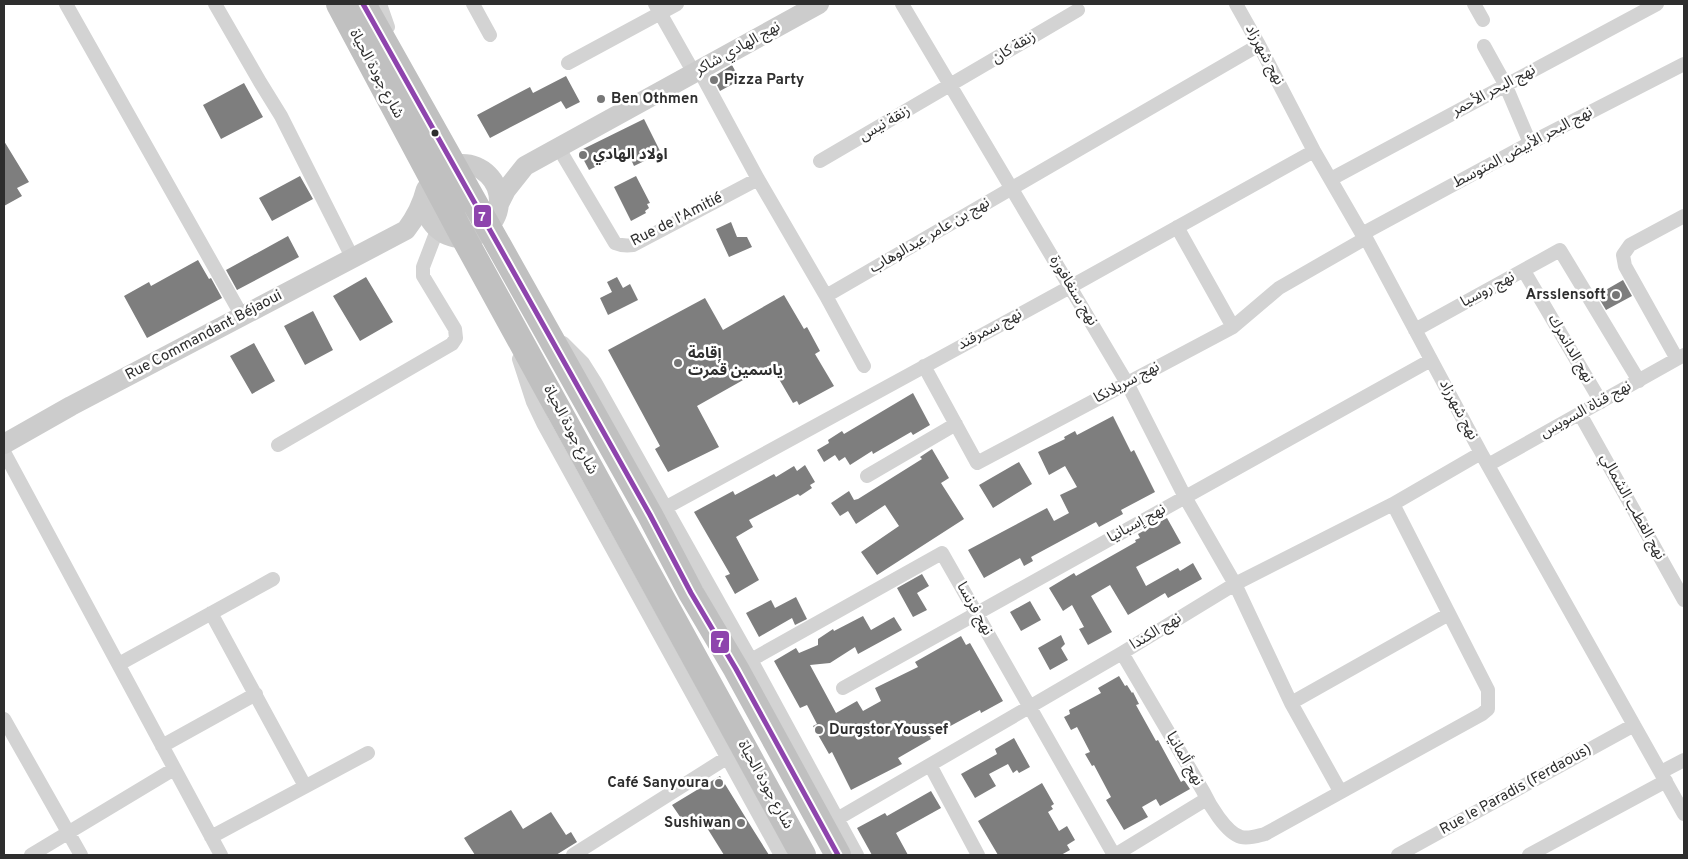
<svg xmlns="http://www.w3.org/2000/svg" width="1688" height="859" font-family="Overpass,'Noto Sans Arabic',sans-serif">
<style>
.building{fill:#7e7e7e}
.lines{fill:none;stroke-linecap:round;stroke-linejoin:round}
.street{stroke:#d3d3d3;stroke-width:14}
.secondary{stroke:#ccc;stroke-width:20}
.highway{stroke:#c0c0c0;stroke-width:26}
.bus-1-casing{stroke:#fff;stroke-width:9}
.bus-1{stroke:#8e44ad;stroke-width:5}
.poi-dot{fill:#777;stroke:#fff;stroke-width:2}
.bus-dot{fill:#2e2e2e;stroke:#fff;stroke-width:2}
.labels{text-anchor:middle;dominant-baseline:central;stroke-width:5;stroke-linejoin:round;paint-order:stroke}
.street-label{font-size:15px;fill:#2e2e2e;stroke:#fff}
.poi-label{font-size:15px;font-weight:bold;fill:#2e2e2e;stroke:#fff;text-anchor:start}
.line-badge{stroke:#fff;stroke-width:2}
.badge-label{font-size:14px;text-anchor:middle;font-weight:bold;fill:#fff}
</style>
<rect width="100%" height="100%" fill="#fff"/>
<path class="building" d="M 732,65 L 740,80 L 720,91 L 713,77 Z
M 566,76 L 580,102 L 566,109 L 561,101 L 490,138 L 477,115 L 530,87 L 533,93 Z
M 244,83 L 263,117 L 221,139 L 203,105 Z
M 644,119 L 661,153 L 634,166 L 627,151 L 589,170 L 579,151 Z
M 4,141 L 29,182 L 17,188 L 22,196 L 4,206 Z
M 300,176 L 313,199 L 272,221 L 259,198 Z
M 636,176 L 650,203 L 647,204 L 649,208 L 645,211 L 646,213 L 631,221 L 614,187 Z
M 731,222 L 737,237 L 747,237 L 752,247 L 729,257 L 716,229 Z
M 288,236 L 299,257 L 237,290 L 226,270 Z
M 198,260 L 209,279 L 211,278 L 222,298 L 147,338 L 124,296 L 149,282 L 151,286 Z
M 366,277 L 393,322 L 360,341 L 333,296 Z
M 617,277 L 623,288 L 630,284 L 638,300 L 608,315 L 600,298 L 612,292 L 607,282 Z
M 1623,280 L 1632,296 L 1606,310 L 1597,295 Z
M 784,295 L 804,329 L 807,327 L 820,351 L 815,354 L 834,386 L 799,405 L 797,401 L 793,403 L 776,374 L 771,377 L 766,367 L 697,406 L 719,447 L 668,472 L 655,449 L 660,446 L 608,350 L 705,298 L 723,330 Z
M 313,311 L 333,350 L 305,365 L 284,326 Z
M 254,343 L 275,381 L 252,394 L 230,356 Z
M 913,393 L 930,425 L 913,435 L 911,432 L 873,454 L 872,451 L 850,465 L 845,457 L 839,461 L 835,455 L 824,462 L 817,450 L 829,443 L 828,440 L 842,431 L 844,434 Z
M 1113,416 L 1131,452 L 1134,450 L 1155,492 L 1121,510 L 1123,514 L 1099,527 L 1096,522 L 1031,557 L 1033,561 L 1024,566 L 1020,558 L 984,578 L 968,550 L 1047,508 L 1054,521 L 1069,513 L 1060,495 L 1077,487 L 1065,466 L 1049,475 L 1038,452 L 1065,439 L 1064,437 L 1075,431 L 1077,435 Z
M 932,449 L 949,478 L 941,483 L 964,519 L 877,575 L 861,552 L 899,526 L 885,505 L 856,524 L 848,511 L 840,516 L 831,503 L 849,491 L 854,500 L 858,499 L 922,459 L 920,457 Z
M 1019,462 L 1032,484 L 993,508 L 979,485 Z
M 805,465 L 815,482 L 810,485 L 812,488 L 800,496 L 798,494 L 749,520 L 753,527 L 736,537 L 759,580 L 735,594 L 725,576 L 730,574 L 694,512 L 733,491 L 735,495 L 774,474 L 776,477 L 794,466 L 797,471 Z
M 1167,518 L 1181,543 L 1136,567 L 1146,586 L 1178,568 L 1180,571 L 1193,563 L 1202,579 L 1168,598 L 1165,593 L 1128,615 L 1110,585 L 1091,596 L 1112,632 L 1088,645 L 1079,629 L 1084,627 L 1072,605 L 1063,611 L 1049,588 L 1074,573 L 1076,576 L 1136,542 L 1135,540 L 1140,538 L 1138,534 Z
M 922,574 L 929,586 L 917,593 L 927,610 L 913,617 L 897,588 Z
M 796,597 L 807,619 L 795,625 L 792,618 L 759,637 L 746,613 L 771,600 L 775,608 Z
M 1030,601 L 1041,620 L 1021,631 L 1010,612 Z
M 863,616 L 871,630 L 894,617 L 902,630 L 858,654 L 855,647 L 830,663 L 810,665 L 836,713 L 857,701 L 863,711 L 881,701 L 875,688 L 918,667 L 915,662 L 961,636 L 966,645 L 970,643 L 1003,701 L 981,713 L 980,710 L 930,737 L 931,739 L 898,758 L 902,764 L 851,790 L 832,752 L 829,754 L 813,726 L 817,724 L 807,705 L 800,708 L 774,661 L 796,648 L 799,653 L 818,645 L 818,639 L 833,629 L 834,631 Z
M 1061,635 L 1065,644 L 1061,648 L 1068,660 L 1050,670 L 1038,648 Z
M 1119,676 L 1125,686 L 1127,685 L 1132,693 L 1133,692 L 1139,704 L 1136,705 L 1156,741 L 1158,740 L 1181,782 L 1184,780 L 1190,789 L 1160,806 L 1156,799 L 1142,807 L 1148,817 L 1124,830 L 1106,800 L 1111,797 L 1094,765 L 1092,766 L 1085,754 L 1090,752 L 1077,727 L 1071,730 L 1064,717 L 1070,714 L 1069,710 L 1101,693 L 1098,688 Z
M 1014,738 L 1030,767 L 1019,773 L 1017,770 L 1013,773 L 1008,764 L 989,774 L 996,786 L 975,798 L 961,774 L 997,754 L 995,749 Z
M 720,776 L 752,828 L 769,855 L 724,855 L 699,815 L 685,824 L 672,805 Z
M 1042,783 L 1054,804 L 1051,806 L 1053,809 L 1048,812 L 1059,831 L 1067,826 L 1075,840 L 1067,845 L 1070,850 L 1061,855 L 998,855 L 978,821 Z
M 931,791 L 941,808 L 896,833 L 908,855 L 872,855 L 857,828 L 885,813 L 887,816 Z
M 511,810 L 523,829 L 551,812 L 566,835 L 571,832 L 577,842 L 556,855 L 475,855 L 464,838 Z"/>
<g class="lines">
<path class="street" d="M 66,4 L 242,316
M 215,4 L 260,82 L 281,116 L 352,257
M 380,4 L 388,27
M 473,4 L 490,35
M 655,4 L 694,73
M 902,4 L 1127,383 L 1185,497 L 1235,584 L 1291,703 L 1340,791
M 1236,4 L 1259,45 L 1314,151 L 1362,234 L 1366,238 L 1481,453 L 1684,814
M 1474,4 L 1483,20
M 1484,46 L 1505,84 L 1530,143
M 568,63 L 677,4
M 699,70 L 758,179 L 826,296 L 1259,45
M 558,147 L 615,243 C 622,246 626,246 633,245 L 758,179
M 820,161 L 1078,10
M 1331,179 L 1657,4
M 1177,227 L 1233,327
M 1362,234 L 1530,143 L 1684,64
M 1524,271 L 1601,402
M 826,296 L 864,366
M 1415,330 L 1560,250 L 1639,381
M 563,343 L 583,363 L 595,382 L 751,660 L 857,855
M 519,359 L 533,402 L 543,423 L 781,855
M 1677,359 L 1625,266 L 1623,255 L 1630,245 L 1684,216
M 924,366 L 977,463 L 1233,327 L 1279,288 L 1366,238
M 1580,414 L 1684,600
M 278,445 L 452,344 L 456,338 L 455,329 L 423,276 L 423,267 L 436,233
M 4,452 L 221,855
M 1488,465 L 1684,355
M 867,476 L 956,424
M 665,508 L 1070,287 L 1314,151
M 211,613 L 305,786
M 1122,653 L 1203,791 C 1209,804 1226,833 1241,837 C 1249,839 1257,836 1265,834 L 1482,714 L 1488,709 L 1488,690 L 1393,504
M 751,660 L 942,553 L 1114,855
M 119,664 L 273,579
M 843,688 L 1431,360
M 1291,703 L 1449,614
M 4,719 L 81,855
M 162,746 L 256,694
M 930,765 L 978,855
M 1661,772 L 1684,760
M 837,819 L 1122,653 L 1235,584 L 1393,504 L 1481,453
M 211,837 L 368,753
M 31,855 L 174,769
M 573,855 L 728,757
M 1115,855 L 1205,800
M 1398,855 L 1634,725
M 1529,855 L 1666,781"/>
<path class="secondary" d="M425 201a37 37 0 1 1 74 0a37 37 0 1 1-74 0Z
M 499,204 L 506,190 L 525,166 L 819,4
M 4,444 L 71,406 L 406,230 C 416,217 422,205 426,189"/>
<path class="highway" d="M 339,4 L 464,238 L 803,855
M 363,4 L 650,515 L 691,593 L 736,669 L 838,855"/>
<defs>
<path id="bus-1" d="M 363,4 L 650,515 L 691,593 L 736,669 L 838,855"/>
</defs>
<use href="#bus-1" class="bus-1-casing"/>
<use href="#bus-1" class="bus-1"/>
</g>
<g class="poi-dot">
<circle cx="714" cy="80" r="5"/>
<circle cx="601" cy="99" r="5"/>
<circle cx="583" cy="155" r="5"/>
<circle cx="1616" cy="295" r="5"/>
<circle cx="678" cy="363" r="5"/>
<circle cx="819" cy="730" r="5"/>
<circle cx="719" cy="783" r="5"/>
<circle cx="741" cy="823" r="5"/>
</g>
<circle class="bus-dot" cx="435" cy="133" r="4.5"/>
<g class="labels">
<g class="street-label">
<text transform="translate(1014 48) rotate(-31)">زنقة كان</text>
<text transform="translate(738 49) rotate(-29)">نهج الهادي شاكر</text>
<text transform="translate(1264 55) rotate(62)">نهج شهرزاد</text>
<text transform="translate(376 74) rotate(62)">شارع جودة الحياة</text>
<text transform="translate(1494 91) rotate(-28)">نهج البحر الأحمر</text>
<text transform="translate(885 124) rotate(-30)">زنقة نيس</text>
<text transform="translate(1523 148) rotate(-28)">نهج البحر الأبيض المتوسط</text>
<text transform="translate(677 220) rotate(-27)">Rue de l'Amitié</text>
<text transform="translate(930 236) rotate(-30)">نهج بن عامر عبدالوهاب</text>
<text transform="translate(1488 290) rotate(-28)">نهج روسيا</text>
<text transform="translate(1073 291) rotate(59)">نهج سنغافورة</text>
<text transform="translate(990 330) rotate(-28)">نهج سمرقند</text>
<text transform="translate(204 336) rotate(-28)">Rue Commandant Béjaoui</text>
<text transform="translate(1570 349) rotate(60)">نهج الدانمرك</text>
<text transform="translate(1127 383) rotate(-28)">نهج سريلانكا</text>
<text transform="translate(1458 410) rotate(62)">نهج شهرزاد</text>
<text transform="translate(1586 410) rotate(-29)">نهج قناة السويس</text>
<text transform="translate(570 430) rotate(62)">شارع جودة الحياة</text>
<text transform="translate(1632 507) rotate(61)">نهج القطب الشمالي</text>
<text transform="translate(1137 524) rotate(-29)">نهج إسبانيا</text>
<text transform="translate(974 609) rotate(61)">نهج فرنسا</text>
<text transform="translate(1156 632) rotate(-31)">نهج الكندا</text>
<text transform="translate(1184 759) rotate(60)">نهج ألمانيا</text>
<text transform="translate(765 785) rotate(61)">شارع جودة الحياة</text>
<text transform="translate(1516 790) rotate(-29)">Rue le Paradis (Ferdaous)</text>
</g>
<g class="poi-label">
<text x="724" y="80">Pizza Party</text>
<text x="611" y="99">Ben Othmen</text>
<text x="593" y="155">اولاد الهادي</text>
<text x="1606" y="295" text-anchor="end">Arsslensoft</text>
<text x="688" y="354">إقامة<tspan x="688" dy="17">ياسمين قمرت</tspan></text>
<text x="829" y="730">Durgstor Youssef</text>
<text x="709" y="783" text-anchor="end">Café Sanyoura</text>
<text x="731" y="823" text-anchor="end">Sushiwan</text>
</g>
</g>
<g class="line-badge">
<rect x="473" y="204" width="19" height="24" rx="5" fill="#8e44ad"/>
<rect x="710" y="630" width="20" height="24" rx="5" fill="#8e44ad"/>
</g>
<g class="badge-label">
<text x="482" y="221">7</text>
<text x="720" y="647">7</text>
</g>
<rect width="1688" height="859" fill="none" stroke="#2e2e2e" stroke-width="10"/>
</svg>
